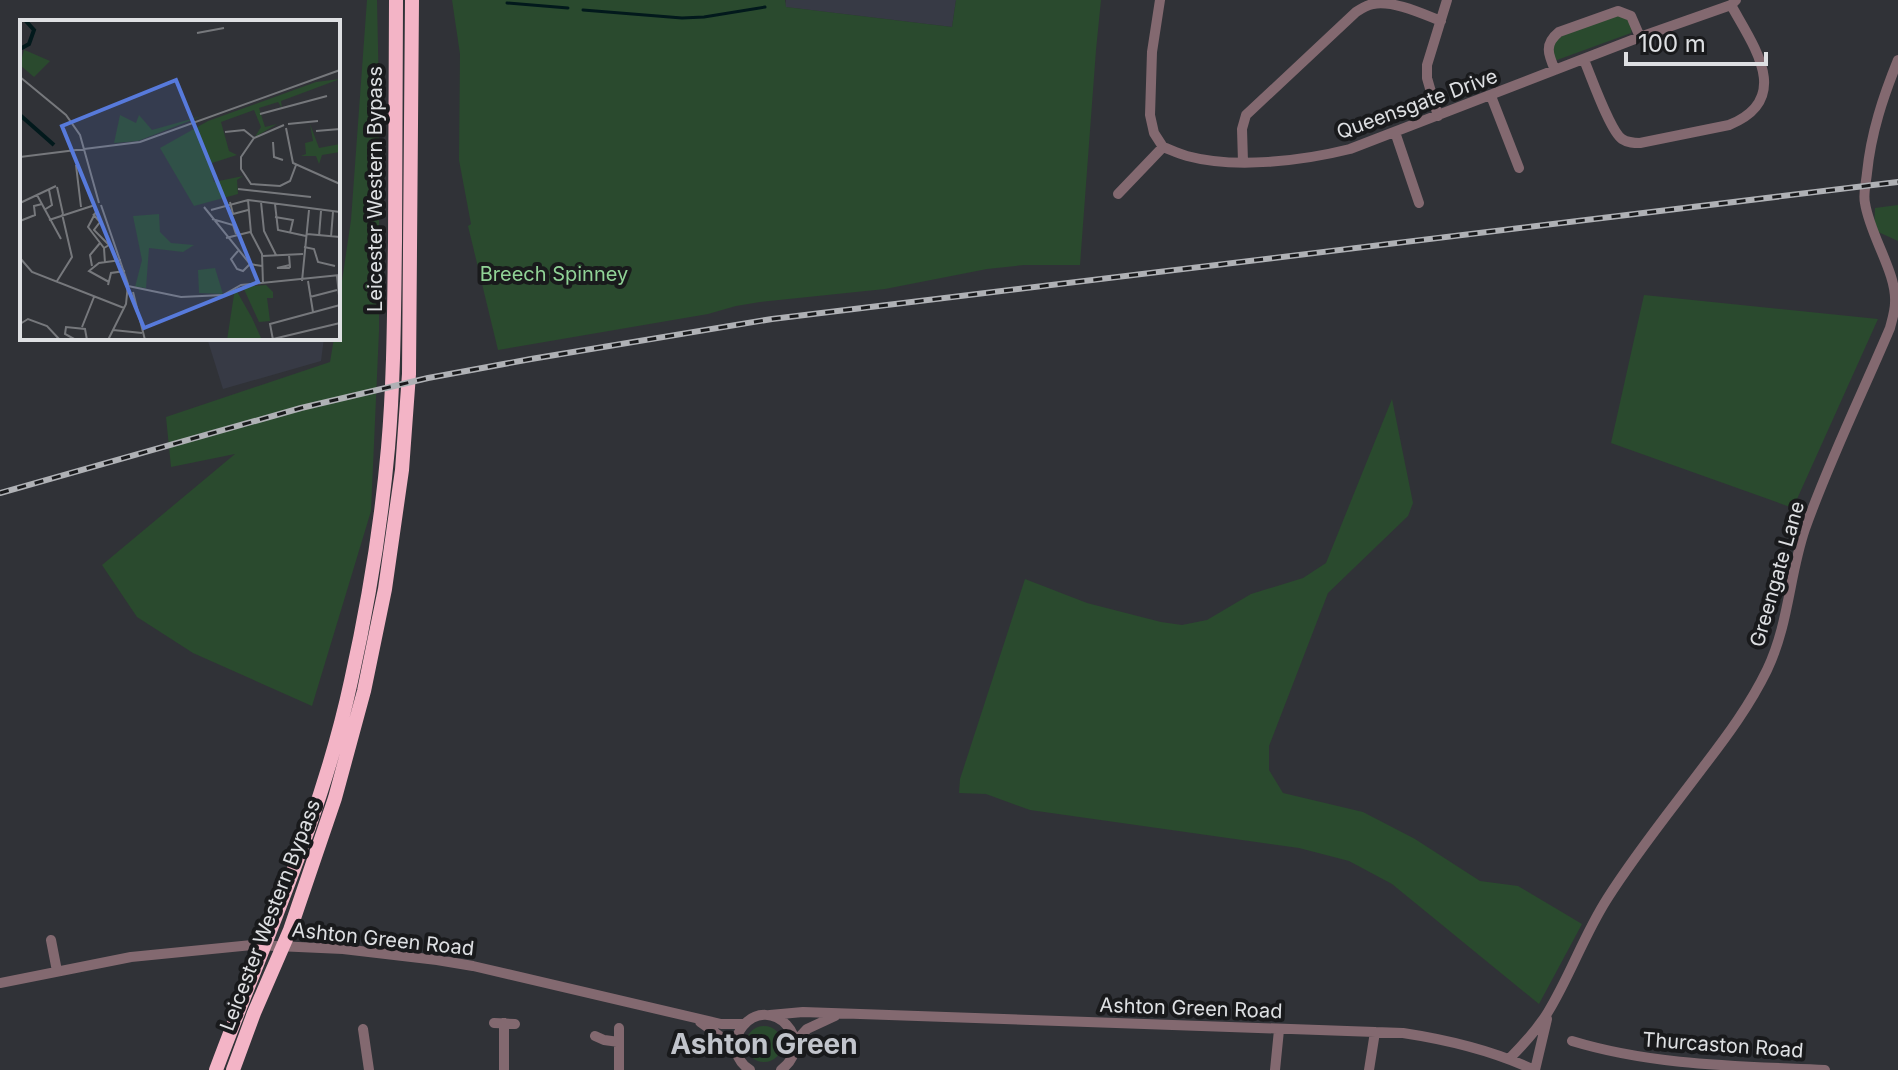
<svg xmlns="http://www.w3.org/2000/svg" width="1898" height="1070" font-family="Inter,sans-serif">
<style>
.built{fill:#373a45}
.green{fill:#2a4a2e}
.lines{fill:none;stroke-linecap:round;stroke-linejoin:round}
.stream{stroke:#02191c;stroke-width:3}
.minor{stroke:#836970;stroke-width:10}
.highway{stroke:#f3b4c6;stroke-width:14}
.rail-casing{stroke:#afb1b5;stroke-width:6}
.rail{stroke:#191a1c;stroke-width:3;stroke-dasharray:9;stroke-linecap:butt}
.labels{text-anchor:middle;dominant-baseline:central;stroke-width:8;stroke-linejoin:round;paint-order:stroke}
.street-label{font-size:20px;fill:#dee0e3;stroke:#191a1c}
.park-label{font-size:20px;fill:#90d296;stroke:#191a1c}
.district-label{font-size:28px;font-weight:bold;fill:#c1c4cb;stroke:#191a1c}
.inset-river{fill:none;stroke:#02191c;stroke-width:4}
.inset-road{fill:none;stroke:#76787c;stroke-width:2}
.view{fill:#577adb;fill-opacity:0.15;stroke:#577adb;stroke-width:4}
.inset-edge{fill:none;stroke:#dee0e3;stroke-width:4}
</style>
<rect width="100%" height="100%" fill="#303237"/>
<path class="built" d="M 786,0 L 956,0 L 952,27 L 785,7 Z
M 207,338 L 324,338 L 321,361 L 223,389 Z"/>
<path class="green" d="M 367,0 L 377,0 L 379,95 L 379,331 L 371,511 L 312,706 L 193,653 L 137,617 L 102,565 L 235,454 L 171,467 L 166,417 L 330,362 L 334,338 L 338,338 L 338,308 L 351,220 Z
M 452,0 L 785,0 L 786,7 L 952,27 L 956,0 L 1101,0 L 1096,50 L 1080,265 L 1024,265 L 987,269 L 885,289 L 760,302 L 736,306 L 708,314 L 498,350 L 468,226 L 471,224 L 459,160 L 460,54 Z
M 1614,16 L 1626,16 L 1632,28 L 1631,33 L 1557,60 L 1552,56 L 1551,45 L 1562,36 Z
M 1898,205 L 1898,241 L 1874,230 L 1875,208 Z
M 1644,295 L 1878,319 L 1793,508 L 1611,443 Z
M 1392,399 L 1413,503 L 1408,516 L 1328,593 L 1269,746 L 1269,770 L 1283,793 L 1363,812 L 1415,839 L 1480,881 L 1518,886 L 1582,924 L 1539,1004 L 1392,884 L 1349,861 L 1299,848 L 1030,810 L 986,794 L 959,793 L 960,779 L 1025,579 L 1087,603 L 1161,622 L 1182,625 L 1207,620 L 1251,594 L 1303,578 L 1326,563 Z
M746 1044a18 18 0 1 1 36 0a18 18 0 1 1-36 0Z"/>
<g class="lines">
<path class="stream" d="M 507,3 L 568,8
M 583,10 L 682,18 L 704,17 L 765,7"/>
<path class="minor" d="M 1160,0 L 1152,52 L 1150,115 L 1154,133 L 1163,147
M 1584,60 C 1591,76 1610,131 1622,139 C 1628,143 1634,143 1640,143 L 1729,125 C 1794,99 1753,45 1731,5
M 1555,70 C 1548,54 1544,44 1559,32 L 1618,11 L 1631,16 L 1640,37
M 1491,96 L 1519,168
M 1438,116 L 1427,78 L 1427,65 L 1447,0
M 1395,132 L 1419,203
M 1243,162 L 1242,129 L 1246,115 L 1356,12 C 1362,8 1367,5 1373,4 C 1393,0 1423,14 1441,21
M 1118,194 L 1163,147 C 1171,150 1179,154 1187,156 C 1235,169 1302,161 1350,149 L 1640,37 L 1731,5 L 1736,0
M 51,940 L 57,971
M 0,983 L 131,957 L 252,945 L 343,949 L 437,960 L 473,966 L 721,1024 L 744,1024
M 770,1015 L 803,1012 L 1403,1033 C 1449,1040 1492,1050 1534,1070
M 700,1022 L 724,1039 L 736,1051
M 494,1023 L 515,1024
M 504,1023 L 504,1070
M 363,1029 L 369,1070
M 595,1036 L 604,1040 L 619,1042
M 1572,1041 C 1654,1066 1740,1066 1825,1070
M 795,1042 L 807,1029 L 835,1016
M 1509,1059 C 1524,1044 1537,1030 1548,1012 C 1570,976 1584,935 1607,899 C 1636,853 1671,810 1704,766 C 1727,736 1750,705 1767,670 C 1789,624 1789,576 1805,529 C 1829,461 1862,394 1890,328 C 1892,320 1895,311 1895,303 C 1897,273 1870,236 1865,203 C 1863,194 1866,183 1867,173 C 1871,133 1883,97 1898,60
M 619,1070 L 619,1028
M 750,1070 C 741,1064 735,1055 736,1043 C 736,1037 739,1031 743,1026 C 770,993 819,1041 781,1070
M 1275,1070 L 1279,1030
M 1369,1070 L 1375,1032
M 1535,1070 L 1547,1019"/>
<path class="highway" d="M 216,1070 C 264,941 322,816 351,681 C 368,605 381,526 388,448 C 394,380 394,311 395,242 C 395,162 396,81 396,0
M 233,1070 L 254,1013 L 290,930 L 335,798 L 364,691 L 385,589 L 402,470 L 409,374 L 412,0"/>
<defs>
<path id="rail" d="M 0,493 L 301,408 L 428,378 L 531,359 L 772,319 L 1898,182"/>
</defs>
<use href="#rail" class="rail-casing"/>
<use href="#rail" class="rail"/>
</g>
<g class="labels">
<g class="street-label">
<text transform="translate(1417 104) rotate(-20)">Queensgate Drive</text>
<text transform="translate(375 189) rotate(-90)">Leicester Western Bypass</text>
<text transform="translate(1777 574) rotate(-74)">Greengate Lane</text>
<text transform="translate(270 915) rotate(-69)">Leicester Western Bypass</text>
<text transform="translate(383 939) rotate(6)">Ashton Green Road</text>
<text transform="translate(1191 1008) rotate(2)">Ashton Green Road</text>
<text transform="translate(1723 1045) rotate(4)">Thurcaston Road</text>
</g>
<g class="park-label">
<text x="554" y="274">Breech Spinney</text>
</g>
<g class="district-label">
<text x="764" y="1044">Ashton Green</text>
</g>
</g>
<g transform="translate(20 20)">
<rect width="320" height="320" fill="#303237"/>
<path d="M 4,30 L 7,31 L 30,41 L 14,57 L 0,45 ZM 320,59 L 261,81 L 262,88 L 258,82 L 239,88 L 245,107 L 257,104 L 235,117 L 241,107 L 234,90 L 201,102 L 209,131 L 217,135 L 189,144 L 194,162 L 223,156 L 217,160 L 218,174 L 174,186 L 140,128 L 188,101 L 296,62 ZM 100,95 L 116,103 L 119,95 L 132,110 L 182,96 L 118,121 L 94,123 ZM 290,104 L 299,128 L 320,124 L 320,132 L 302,135 L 299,144 L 296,136 L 281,136 L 286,134 L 285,123 L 293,121 ZM 139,194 L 140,212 L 151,223 L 174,225 L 163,232 L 129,228 L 126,268 L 115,267 L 122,240 L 113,196 ZM 195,248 L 203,274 L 179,273 L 178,250 ZM 246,265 L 253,272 L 253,278 L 247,278 L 250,301 L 239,302 L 223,267 ZM 215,268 L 232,298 L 242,320 L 207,320 Z" fill="#2a4a2e"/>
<path class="inset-river" d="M 0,29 L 9,24 L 14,10 L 5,0M 0,95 L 34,125"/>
<path class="inset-road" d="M 177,13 L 204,8M 0,57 L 46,95 L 60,115 L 79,183M 240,94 L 307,76M 268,104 L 298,101M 264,105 L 234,118 L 221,137 L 221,149 L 231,164 L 260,166 L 270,161 L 276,145M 266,108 L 273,143 L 320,164M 296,111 L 320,109M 205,112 L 224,110 L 234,118M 253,122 L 254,137 L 263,140M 0,137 L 120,122 L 320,50M 56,145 L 61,187M 37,167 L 43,194M 218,169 L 291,177M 17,175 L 41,219M 228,180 L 231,213 L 242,234 L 243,264M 210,182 L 213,194 L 228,190M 241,182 L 244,211 L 256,235M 0,183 L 36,166M 255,184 L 258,210 L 286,216M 81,185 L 108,264 L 106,284 L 88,320M 184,187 L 230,244 L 242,246M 24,190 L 32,185 L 29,170M 77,190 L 68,207 L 84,228 L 85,243M 191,190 L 228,180 L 320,192M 73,194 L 80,202 L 74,210 L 89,225 L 84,228M 255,197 L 273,200 L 270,213M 192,199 L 213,205 L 216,214M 29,200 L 75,185M 0,201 L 15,195 L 14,186 L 22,184M 287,214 L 320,217M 299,216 L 301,191M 311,217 L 313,192M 206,218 L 230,212M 284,227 L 294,229 L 298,242 L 315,246M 218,231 L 211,239 L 217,249 L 223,251 L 230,244M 269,235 L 270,247 L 269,248 L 257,248 L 270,245M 242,236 L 283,234M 0,238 L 12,252 L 104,288M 72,246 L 70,235 L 80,223M 317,256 L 320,285M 37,261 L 52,237 L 42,194M 282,261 L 289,190M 288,261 L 293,292M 89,262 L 69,251 L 79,243 L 101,240M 88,265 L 91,253 L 105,251M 108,266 L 161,277 L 203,275 L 221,265 L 320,255M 113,272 L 125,320M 290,277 L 317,270M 0,304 L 8,299 L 27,306 L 40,320M 62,307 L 74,277M 93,310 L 122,313M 253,319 L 320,303M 56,320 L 45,314 L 46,307 L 65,309 L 67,320M 253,320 L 250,304 L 320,285"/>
<path class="view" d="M 156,60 L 238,262 L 124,308 L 42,106 Z"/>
<rect width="320" height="320" class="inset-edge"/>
</g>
<path d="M1626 52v12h140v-12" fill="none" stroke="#dee0e3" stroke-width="4"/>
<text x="1638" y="52" font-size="24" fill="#dee0e3" stroke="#191a1c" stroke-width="6" paint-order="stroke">100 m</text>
</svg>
